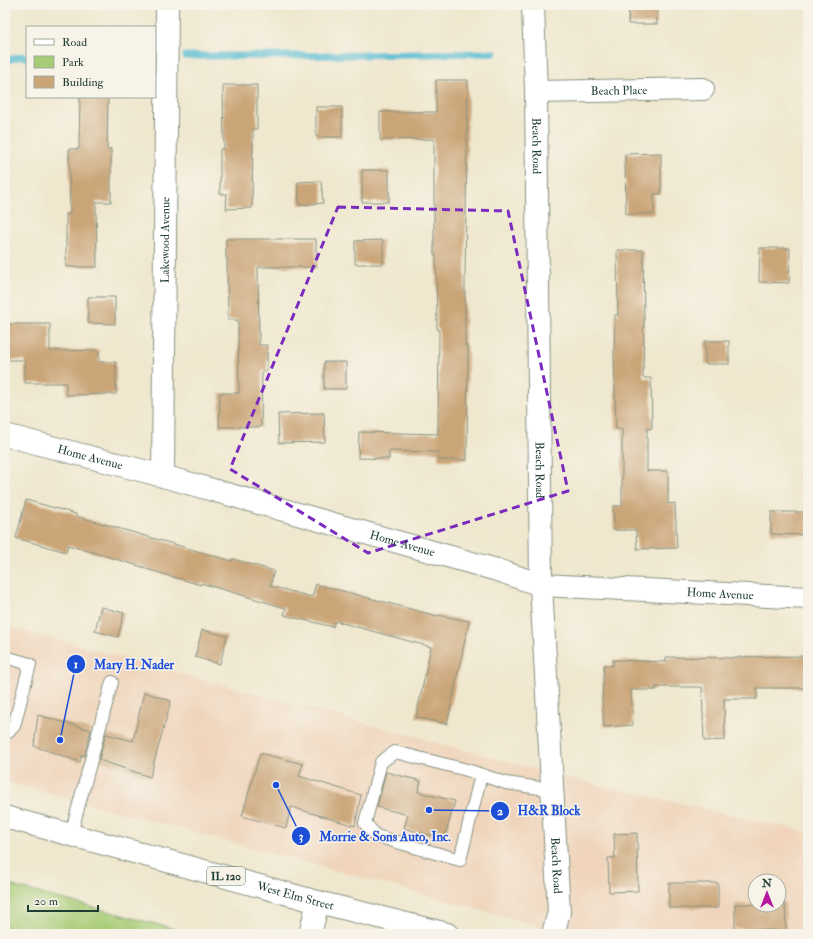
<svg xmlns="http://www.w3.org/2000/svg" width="813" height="939" font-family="'IM FELL Double Pica',serif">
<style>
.built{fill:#f0d5bc;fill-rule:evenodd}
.green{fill:#a7cc76;stroke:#638455}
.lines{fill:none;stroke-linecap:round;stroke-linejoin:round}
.stream{stroke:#54bbd2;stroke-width:7}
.building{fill:#caa578}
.lane-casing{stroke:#879281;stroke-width:14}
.street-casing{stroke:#879281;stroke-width:24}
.primary-casing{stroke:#879281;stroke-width:24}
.lane{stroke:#fff;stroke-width:12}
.street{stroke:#fff;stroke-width:22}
.primary{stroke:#fff;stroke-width:22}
.marked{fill:none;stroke:#7b2cbf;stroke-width:3;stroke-dasharray:8 5;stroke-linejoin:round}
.labels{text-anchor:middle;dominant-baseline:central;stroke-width:3;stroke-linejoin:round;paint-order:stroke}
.shield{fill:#f7f3e8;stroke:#60746a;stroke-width:1}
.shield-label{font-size:11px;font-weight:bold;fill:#1f3d34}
.street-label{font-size:12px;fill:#1f3d34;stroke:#f7f3e8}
.leader{fill:none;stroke:#1d4ed8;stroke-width:1.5}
.callout-dot{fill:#1d4ed8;stroke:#f7f3e8;stroke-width:1.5}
.mark-label{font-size:12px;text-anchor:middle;font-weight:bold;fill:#fff}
.callout-label{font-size:13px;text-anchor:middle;font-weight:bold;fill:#1d4ed8;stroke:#f7f3e8;stroke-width:3;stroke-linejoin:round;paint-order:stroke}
</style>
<rect width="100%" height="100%" fill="#f7f3e8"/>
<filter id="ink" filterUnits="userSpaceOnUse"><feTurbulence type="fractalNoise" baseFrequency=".025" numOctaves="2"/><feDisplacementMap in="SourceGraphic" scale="8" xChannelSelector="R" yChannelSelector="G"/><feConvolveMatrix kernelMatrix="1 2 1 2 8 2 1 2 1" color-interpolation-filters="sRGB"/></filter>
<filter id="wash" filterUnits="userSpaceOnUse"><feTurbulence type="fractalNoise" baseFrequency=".012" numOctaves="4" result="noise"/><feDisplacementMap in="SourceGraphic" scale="16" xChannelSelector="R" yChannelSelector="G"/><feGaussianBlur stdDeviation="0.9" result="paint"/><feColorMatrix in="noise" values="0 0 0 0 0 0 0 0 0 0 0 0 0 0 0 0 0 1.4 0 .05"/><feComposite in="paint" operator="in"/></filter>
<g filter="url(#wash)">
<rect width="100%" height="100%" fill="#efe7ce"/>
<path class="built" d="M 5,626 L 572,779 L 808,832 L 808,934 L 569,934 L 5,781 ZM 755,881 L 779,881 L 779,905 L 755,905 Z"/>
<path class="green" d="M 5,884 L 193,934 L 5,934 Z"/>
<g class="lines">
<path class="stream" d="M 185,56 L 280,56 L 494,53
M 5,61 L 22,56 L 27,58"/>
</g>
<g id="blocks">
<path class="building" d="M 629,5 L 657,5 L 657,24 L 628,24 Z
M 436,80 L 468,80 L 465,275 L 465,346 L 468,346 L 467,460 L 438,460 L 438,452 L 389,451 L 389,459 L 358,458 L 359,432 L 438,434 L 439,329 L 437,329 L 436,255 L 434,255 L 434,139 L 380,140 L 380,112 L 436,112 Z
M 223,85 L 257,85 L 257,129 L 253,129 L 252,208 L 226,209 L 227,194 L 220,194 L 220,149 L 224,149 Z
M 80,97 L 108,97 L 107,149 L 111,149 L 111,202 L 96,202 L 97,267 L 66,267 L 66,214 L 70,214 L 69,149 L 79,149 Z
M 316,107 L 342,107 L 342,137 L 316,137 Z
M 661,153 L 661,194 L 654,194 L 654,214 L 626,214 L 625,154 Z
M 362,170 L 389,170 L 389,202 L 362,202 Z
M 321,181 L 323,203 L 299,205 L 298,182 Z
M 226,239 L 316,239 L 316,267 L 258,267 L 259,345 L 267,345 L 267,371 L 262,371 L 261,427 L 219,427 L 220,393 L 239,393 L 238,320 L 228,320 L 227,258 L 226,258 Z
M 383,240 L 383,264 L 355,264 L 355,241 Z
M 760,248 L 790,248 L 789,283 L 759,282 Z
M 617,250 L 643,250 L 644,319 L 643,378 L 651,378 L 652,428 L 647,429 L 647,471 L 668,471 L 668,504 L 675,503 L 677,548 L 637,549 L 636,530 L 614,530 L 613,506 L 622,506 L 622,429 L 616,429 L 614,356 L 615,315 L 618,315 Z
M 88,297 L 115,297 L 115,324 L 88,323 Z
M 5,324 L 50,324 L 50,351 L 99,350 L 99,362 L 116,362 L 116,394 L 66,395 L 66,383 L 25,383 L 25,360 L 5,360 Z
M 705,341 L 729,341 L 729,364 L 705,364 Z
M 324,362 L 346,362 L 346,389 L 324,389 Z
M 324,413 L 325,442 L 279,443 L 278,414 Z
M 26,500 L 76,514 L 76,516 L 232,561 L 233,559 L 274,571 L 270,586 L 312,597 L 316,584 L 437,616 L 438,615 L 469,621 L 447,724 L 416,717 L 431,647 L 335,621 L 333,627 L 284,615 L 286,608 L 201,583 L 201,585 L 146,569 L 146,568 L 68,545 L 66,552 L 16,538 Z
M 771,512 L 808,512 L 808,535 L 771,534 Z
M 101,607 L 124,613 L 118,637 L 95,631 Z
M 202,630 L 227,636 L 220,664 L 195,657 Z
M 808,656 L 808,688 L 757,688 L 757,699 L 724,699 L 725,740 L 704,741 L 702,687 L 656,687 L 656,690 L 631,690 L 633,725 L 604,727 L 602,699 L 604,665 L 613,666 L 613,660 L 666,662 L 666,657 L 739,658 L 739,657 Z
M 144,692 L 171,701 L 150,777 L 99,760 L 106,734 L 133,741 Z
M 38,715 L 91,730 L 84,756 L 81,755 L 80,762 L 34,746 Z
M 260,753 L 303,764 L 299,776 L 361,795 L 355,826 L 291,807 L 286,828 L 242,816 Z
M 386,772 L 421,781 L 418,792 L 455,801 L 444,839 L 404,828 L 408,815 L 377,807 Z
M 637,833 L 638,891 L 609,892 L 608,858 L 615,858 L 614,834 Z
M 669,883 L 718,883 L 718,908 L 669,908 Z
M 779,903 L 785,903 L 786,931 L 735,928 L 735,904 L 779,905 Z"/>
</g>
</g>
<g filter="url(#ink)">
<use href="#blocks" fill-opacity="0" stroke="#879281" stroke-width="1"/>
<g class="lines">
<defs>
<path id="lane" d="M 5,657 L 30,664 L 14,726 L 5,734
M 481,775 L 460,860 L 376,836 L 365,823 L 381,762 L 395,752 L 467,770 L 506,783 L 553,790
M 71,834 L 112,682"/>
<g id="street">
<path id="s1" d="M 533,5 L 536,92 L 541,585 L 559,912 L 553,934"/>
<path id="s2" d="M 536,92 L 703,89"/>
<path id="s3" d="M 5,435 L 163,476 L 497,570 L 541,585 L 808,598"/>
<path id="s4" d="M 163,476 L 167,5"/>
<path d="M 310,934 L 318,902"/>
</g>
<g id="primary">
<path id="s5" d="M 5,817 L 318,902 L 447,934"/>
</g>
</defs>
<use href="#lane" class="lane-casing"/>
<use href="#street" class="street-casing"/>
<use href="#primary" class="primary-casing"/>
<use href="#lane" class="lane"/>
<use href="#street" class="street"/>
<use href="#primary" class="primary"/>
</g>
</g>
<path class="marked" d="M 338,207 L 508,211 L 568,491 L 368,553 L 230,469 Z"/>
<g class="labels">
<rect class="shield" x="207" y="867" width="38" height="18" rx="3"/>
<g class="shield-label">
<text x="226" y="876">IL 120</text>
</g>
<g class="street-label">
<text stroke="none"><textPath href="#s2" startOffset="83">Beach Place</textPath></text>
<text stroke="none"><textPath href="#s1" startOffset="141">Beach Road</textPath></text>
<text stroke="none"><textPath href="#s4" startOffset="236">Lakewood Avenue</textPath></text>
<text stroke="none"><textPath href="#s3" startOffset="88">Home Avenue</textPath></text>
<text stroke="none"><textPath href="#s1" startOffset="465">Beach Road</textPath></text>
<text stroke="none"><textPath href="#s3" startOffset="412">Home Avenue</textPath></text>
<text stroke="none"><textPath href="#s3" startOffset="736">Home Avenue</textPath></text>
<text stroke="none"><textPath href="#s1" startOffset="861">Beach Road</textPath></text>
<text stroke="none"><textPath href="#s5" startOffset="301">West Elm Street</textPath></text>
</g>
</g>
<path class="leader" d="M60 740L76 664M429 810L500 811M276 785L301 836"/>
<g class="callout-dot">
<circle cx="60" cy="740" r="4"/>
<circle cx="429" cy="810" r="4"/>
<circle cx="276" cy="785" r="4"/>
<circle cx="76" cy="664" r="10"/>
<circle cx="500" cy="811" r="10"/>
<circle cx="301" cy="836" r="10"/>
</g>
<g class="mark-label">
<text x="76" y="668">1</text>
<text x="500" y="815">2</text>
<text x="301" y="840">3</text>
</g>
<g class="callout-label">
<text x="134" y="669">Mary H. Nader</text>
<text x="549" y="815">H&amp;R Block</text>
<text x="385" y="841">Morrie &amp; Sons Auto, Inc.</text>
</g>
<rect width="813" height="939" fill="none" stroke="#f7f3e8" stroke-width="20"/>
<rect x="26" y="26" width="130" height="72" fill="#f7f3e8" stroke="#a1aaa0"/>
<rect x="34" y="39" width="20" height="6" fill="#ffffff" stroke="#a1aaa0"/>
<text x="62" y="46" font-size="12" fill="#1f3d34">Road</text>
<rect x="34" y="56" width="20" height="12" fill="#a7cc76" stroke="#a1aaa0"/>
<text x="62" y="66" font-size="12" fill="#1f3d34">Park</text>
<rect x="34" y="76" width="20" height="12" fill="#caa578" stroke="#a1aaa0"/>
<text x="62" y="86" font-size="12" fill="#1f3d34">Building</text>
<g transform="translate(767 893)"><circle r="19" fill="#f7f3e8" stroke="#a1aaa0"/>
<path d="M0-3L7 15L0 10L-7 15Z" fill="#b5179e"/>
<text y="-6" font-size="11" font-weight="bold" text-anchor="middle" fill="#1f3d34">N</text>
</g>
<path d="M28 905v6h70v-6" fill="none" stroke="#1f3d34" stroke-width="2"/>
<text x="34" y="905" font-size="12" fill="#1f3d34" stroke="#f7f3e8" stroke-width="3" paint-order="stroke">20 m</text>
</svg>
